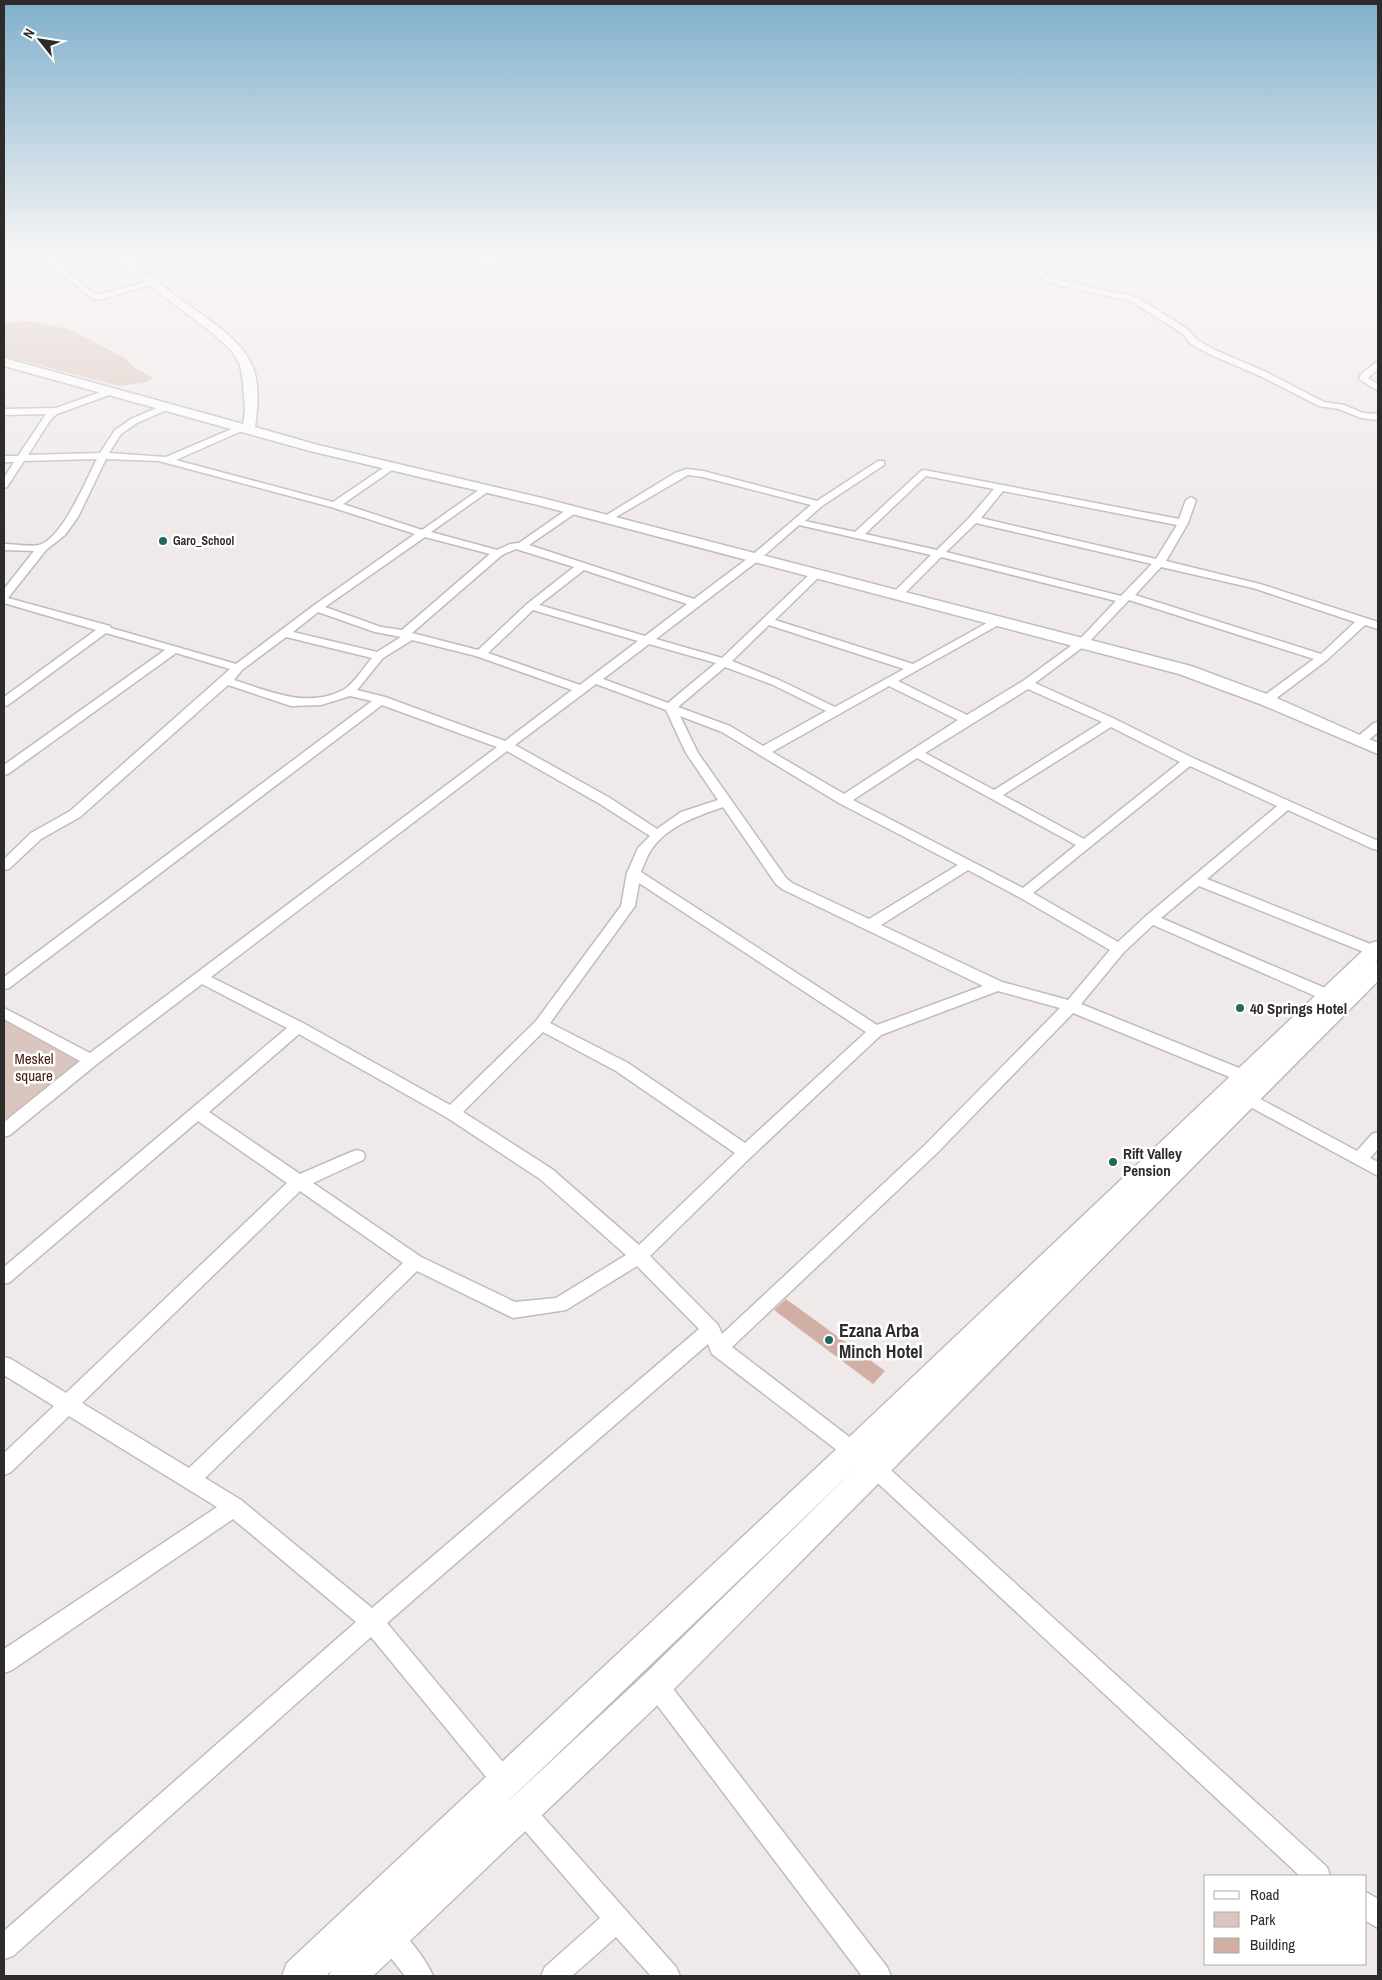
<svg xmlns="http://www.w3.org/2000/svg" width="1382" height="1980" font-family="'Archivo Narrow',sans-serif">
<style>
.green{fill:#dbc6bf}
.building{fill:#d1afa4}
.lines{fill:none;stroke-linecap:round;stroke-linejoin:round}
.street-casing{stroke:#c1bcbb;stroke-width:3}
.secondary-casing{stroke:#c1bcbb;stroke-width:3}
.street{fill:#fff;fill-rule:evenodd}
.secondary{fill:#fff;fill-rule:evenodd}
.poi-dot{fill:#1d675d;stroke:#fff;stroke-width:2}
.labels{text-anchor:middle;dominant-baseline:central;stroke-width:5;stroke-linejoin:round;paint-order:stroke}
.far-poi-label{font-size:12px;font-weight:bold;fill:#2d2c2b;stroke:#fff;text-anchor:start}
.poi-label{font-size:15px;font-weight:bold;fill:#2d2c2b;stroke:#fff;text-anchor:start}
.park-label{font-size:15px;fill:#471a0c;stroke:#fff}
.near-poi-label{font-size:18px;font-weight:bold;fill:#2d2c2b;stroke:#fff;text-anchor:start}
</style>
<rect width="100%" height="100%" fill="#efeae9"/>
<path class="green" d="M 530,253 L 600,253 L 572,265 Z
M 27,321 L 69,329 L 125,358 L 134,367 L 153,378 L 146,382 L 120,386 L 4,356 L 4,324 Z
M 4,1014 L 90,1063 L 4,1129 Z"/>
<path class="building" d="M 786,1299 L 885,1371 L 873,1384 L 774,1310 Z"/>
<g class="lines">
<defs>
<path id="street" d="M 33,253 L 42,253 L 56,262 L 91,253 L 106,253 L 61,265 L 95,295 L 152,281 L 156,283 L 103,299 L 93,299 L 52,266 Z
M 176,253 L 197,253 L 127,265 L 123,263 L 127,261 Z
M 451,253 L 464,253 L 543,273 C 533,280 463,260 451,253 Z
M 657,253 L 665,253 L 665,254 L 661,256 Z
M 989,253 C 1005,253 1020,262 1036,261 C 1048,260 1056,253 1070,253 L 1034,265 L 1045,273 L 1062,281 L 1137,297 L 1189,330 L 1197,340 L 1215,350 L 1266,372 L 1324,402 L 1344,405 L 1363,413 L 1378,414 L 1378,420 L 1361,418 L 1339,409 L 1319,406 L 1260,376 L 1209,354 L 1191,344 L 1183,334 L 1131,301 L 1057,285 L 1039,277 L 1023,264 Z
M 1375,363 L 1378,363 L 1378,369 L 1368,378 L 1378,384 L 1378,391 L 1359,379 L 1361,374 Z
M 109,389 L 113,392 L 112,394 L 57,414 L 51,419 L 28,455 L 100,453 L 115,430 L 131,419 L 166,404 L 169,405 L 169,409 L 137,423 L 121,434 L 109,453 L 166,457 L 241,425 L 244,426 L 244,430 L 176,460 L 333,502 L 389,464 L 395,464 L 395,468 L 343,504 L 422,530 L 483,487 L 489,487 L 489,491 L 431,532 L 497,550 L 510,544 L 519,543 L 569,508 L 577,508 L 577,512 L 529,545 L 694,599 L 751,556 L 811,505 L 703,477 L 688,475 L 609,521 L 605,522 L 600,519 L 675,473 L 687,469 L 703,471 L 817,501 L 878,461 L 884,461 L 884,465 L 822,506 L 805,521 L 855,532 L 921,471 L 924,470 L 1179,519 L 1186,500 L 1191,497 L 1196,500 L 1188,523 L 1166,561 L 1260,584 L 1378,622 L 1378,629 L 1365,625 L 1327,660 L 1270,703 L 1262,703 L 1260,700 L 1262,697 L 1314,659 L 1129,600 L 1087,644 L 1035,683 L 1115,719 L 1193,758 L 1378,841 L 1378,850 L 1373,849 L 1288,810 L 1207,879 L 1378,947 L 1378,955 L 1369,954 L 1199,886 L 1161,918 L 1332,991 L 1335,995 L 1332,999 L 1322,999 L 1153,925 L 1124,952 L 1081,1004 L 1249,1072 L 1251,1076 L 1249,1080 L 1243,1082 L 1237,1080 L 1073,1013 L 937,1153 L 732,1347 L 882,1462 L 1327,1867 L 1330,1876 L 1300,1876 L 868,1474 L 712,1354 L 708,1344 L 387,1623 L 512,1773 L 516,1781 L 512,1789 L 504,1793 L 496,1789 L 371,1637 L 13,1956 L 4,1959 L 4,1931 L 356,1622 L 233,1519 L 12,1670 L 4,1673 L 4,1649 L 217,1507 L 69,1416 L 11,1472 L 4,1475 L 4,1453 L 54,1406 L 4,1375 L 4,1357 L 11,1359 L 66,1393 L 287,1183 L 198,1121 L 10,1282 L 4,1284 L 4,1267 L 287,1028 L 202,984 L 97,1064 L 10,1135 L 4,1137 L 4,1122 L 80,1061 L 4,1019 L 4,1008 L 90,1053 L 497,747 L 382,705 L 9,988 L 4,989 L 4,977 L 372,701 L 350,696 L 321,705 L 291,706 L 228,685 L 80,817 L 41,839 L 9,869 L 4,870 L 4,859 L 31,833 L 70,811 L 230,669 L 176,653 L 8,774 L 4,775 L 4,765 L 165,650 L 106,633 L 8,705 L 4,706 L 4,697 L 96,630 L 4,603 L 4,589 L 34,551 L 4,550 L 4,544 C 14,544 29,547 39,545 C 62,539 86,480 97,459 L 24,461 L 7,487 L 4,488 L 4,478 L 14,462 L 4,462 L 4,456 L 18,456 L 46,414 L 4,415 L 4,409 L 56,408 ZM 106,459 L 159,461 L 331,507 L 415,534 L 313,606 L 236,664 L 111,628 L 110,626 L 8,598 L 46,550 L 65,535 L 78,517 ZM 926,476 L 994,489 L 970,517 L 937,550 L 865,534 ZM 1003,491 L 1177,525 L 1156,559 L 981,518 ZM 976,523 L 1152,564 L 1121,596 L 946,552 ZM 799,525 L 931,555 L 893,593 L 892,595 L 897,598 L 901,597 L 941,557 L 1116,601 L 1079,640 L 1023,681 L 967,715 L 898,681 L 1002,623 L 1004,621 L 1002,619 L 994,619 L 913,664 L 775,620 L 819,577 L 820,575 L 819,573 L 811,573 L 722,658 L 656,639 L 759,560 ZM 425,537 L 490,554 L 402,630 L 381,627 L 325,607 ZM 516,549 L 574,567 L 527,604 L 478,650 L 412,633 L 502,555 ZM 1161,567 L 1253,588 L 1355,622 L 1321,654 L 1135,595 ZM 584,570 L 687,604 L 645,636 L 539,605 ZM 533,610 L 638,641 L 580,685 L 488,653 ZM 318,612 L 375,632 L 401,637 L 377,652 L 293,632 ZM 769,625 L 904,669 L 835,707 L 779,680 L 732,661 ZM 286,637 L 372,658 C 365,666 352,686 343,690 C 307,709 269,691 234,680 L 242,670 ZM 412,640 L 476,656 L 572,690 L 505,741 L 385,697 L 357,690 L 383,658 ZM 649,644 L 716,663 L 668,703 L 603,679 ZM 725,667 L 771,684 L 826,711 L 763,746 L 730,726 L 678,707 ZM 596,684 L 666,710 L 686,753 L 718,800 L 681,812 L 657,829 L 610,798 L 515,745 ZM 889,686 L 958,720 L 844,794 L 772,752 ZM 1028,689 L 1102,722 L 994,790 L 925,753 ZM 680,716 L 722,732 L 839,803 L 958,865 L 869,919 L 792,883 L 786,878 L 698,753 ZM 1111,727 L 1180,762 L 1084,839 L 1003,795 ZM 507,751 L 600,804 L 650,836 L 638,848 L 627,873 L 621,906 L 536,1021 L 450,1105 L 303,1023 L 211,977 ZM 917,758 L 1076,845 L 1023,888 L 853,800 ZM 1190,766 L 1277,806 L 1146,916 L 1118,942 L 1033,893 ZM 723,807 L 776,884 L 782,889 L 983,986 L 877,1025 L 641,872 C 644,865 647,856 651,850 C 667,826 697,816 723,807 ZM 968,870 L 1019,897 L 1110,950 L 1068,1000 L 1002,982 L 881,925 ZM 639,883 L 866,1032 L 745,1143 L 628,1063 L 550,1023 L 635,906 ZM 998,991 L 1060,1008 L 925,1145 L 722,1334 L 718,1325 L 650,1256 L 752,1156 L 881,1035 ZM 543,1032 L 616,1071 L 735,1153 L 639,1245 L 552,1169 L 463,1112 ZM 299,1034 L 446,1117 L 540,1179 L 626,1255 L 556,1298 L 515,1302 L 421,1257 L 313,1183 L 363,1160 L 365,1156 L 363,1152 L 357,1150 L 351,1152 L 300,1174 L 209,1112 ZM 300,1191 L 403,1263 L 189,1468 L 82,1403 ZM 637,1266 L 699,1329 L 372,1608 L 241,1500 L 205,1478 L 417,1271 L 513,1318 L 566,1310 Z
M 1378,722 L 1378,732 L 1364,744 L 1356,744 L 1354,741 L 1356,738 L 1374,723 Z
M 1249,1093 L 1357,1151 L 1372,1134 L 1378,1132 L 1378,1149 L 1370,1158 L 1378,1162 L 1378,1176 L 1243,1103 L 1241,1099 L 1243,1095 Z
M 656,1674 L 664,1677 L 887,1967 L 891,1976 L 862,1976 L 648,1693 L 645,1685 L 648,1677 Z
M 522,1798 L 530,1802 L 676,1967 L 680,1976 L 651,1976 L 616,1937 L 572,1976 L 541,1976 L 545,1967 L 600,1918 L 514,1818 L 510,1810 L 514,1802 Z
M 1366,1892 L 1378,1899 L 1378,1928 L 1366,1921 Z
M 389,1923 C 404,1929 427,1961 433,1976 L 405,1976 L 380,1944 L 377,1935 L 380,1926 Z"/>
<path id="secondary" d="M 107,253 L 119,253 C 142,270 164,287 187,304 C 210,321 238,337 251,363 C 260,381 258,408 255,427 L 318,445 L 546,499 L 1191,666 L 1272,696 L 1378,743 L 1378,754 L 1260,704 L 1179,674 L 538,505 L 310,451 L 4,366 L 4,358 L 243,424 L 245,411 L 243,382 L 240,365 L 232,351 L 211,332 Z
M 1378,941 L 1378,960 L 1375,963 L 1378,962 L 1378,981 L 667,1696 L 373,1976 L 329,1976 L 331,1971 L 326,1976 L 282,1976 L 287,1963 L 844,1442 L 1371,943 ZM 858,1466 L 645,1674 L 501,1808 Z"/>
</defs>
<use href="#street" class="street-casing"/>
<use href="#secondary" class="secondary-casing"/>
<use href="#street" class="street"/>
<use href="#secondary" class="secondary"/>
</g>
<linearGradient id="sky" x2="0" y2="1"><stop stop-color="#80b0cc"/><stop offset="0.48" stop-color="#f8f6f5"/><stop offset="1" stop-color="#f8f6f5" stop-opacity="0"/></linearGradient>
<rect width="1382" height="531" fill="url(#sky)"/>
<g class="poi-dot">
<circle cx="163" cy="541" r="5"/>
<circle cx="1240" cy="1008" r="5"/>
<circle cx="1113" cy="1162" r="5"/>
<circle cx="829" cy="1340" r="5"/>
</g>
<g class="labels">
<g class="far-poi-label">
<text x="173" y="541">Garo_School</text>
</g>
<g class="poi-label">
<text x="1250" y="1008">40 Springs Hotel</text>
<text x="1123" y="1153">Rift Valley<tspan x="1123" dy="17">Pension</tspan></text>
</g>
<g class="park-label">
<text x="34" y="1058">Meskel<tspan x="34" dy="17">square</tspan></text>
</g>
<g class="near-poi-label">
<text x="839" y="1330">Ezana Arba<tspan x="839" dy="21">Minch Hotel</tspan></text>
</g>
</g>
<rect width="1382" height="1980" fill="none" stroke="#2d2c2b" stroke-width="10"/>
<rect x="1204" y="1875" width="162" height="90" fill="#ffffff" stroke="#ababaa"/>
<rect x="1214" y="1891" width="25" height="8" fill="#ffffff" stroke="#ababaa"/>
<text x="1250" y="1900" font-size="15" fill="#2d2c2b">Road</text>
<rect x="1214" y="1912" width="25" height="15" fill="#dbc6bf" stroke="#ababaa"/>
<text x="1250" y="1925" font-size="15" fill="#2d2c2b">Park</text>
<rect x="1214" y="1938" width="25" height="15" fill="#d1afa4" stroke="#ababaa"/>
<text x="1250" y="1950" font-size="15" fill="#2d2c2b">Building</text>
<g transform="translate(40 40) rotate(300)" stroke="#ffffff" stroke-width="4" paint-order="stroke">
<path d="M0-4L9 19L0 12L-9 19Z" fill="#2d2c2b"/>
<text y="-8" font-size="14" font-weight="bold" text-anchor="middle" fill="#2d2c2b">N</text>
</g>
</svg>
